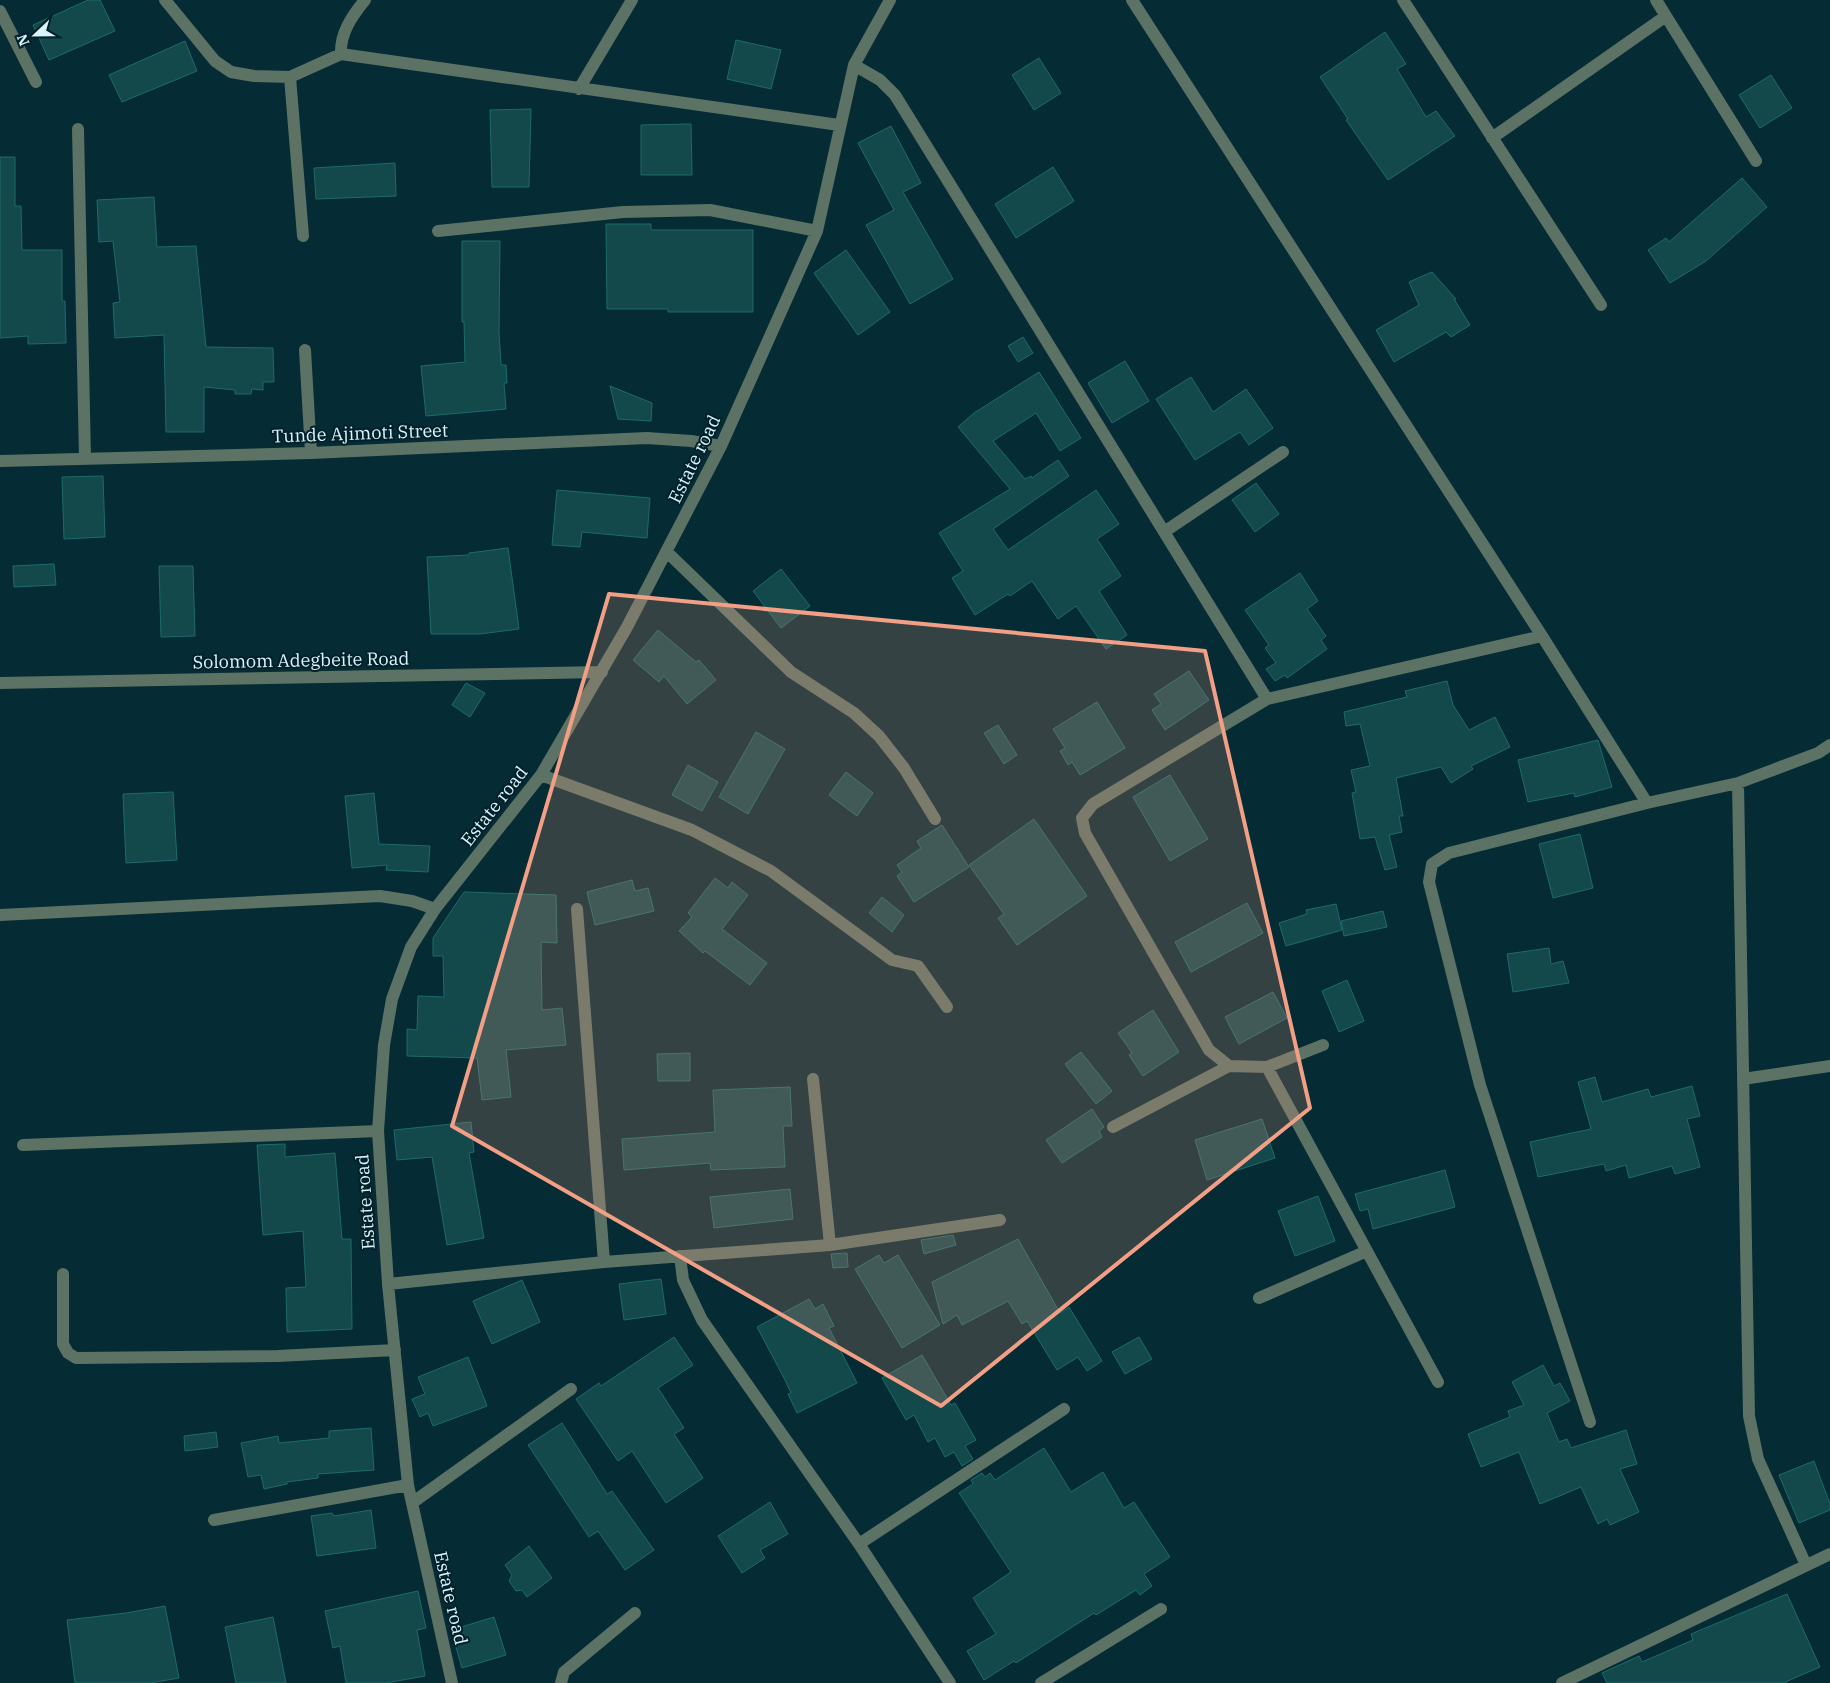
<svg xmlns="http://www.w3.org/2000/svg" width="1830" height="1683" font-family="'IBM Plex Serif',serif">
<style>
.building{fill:#14494b;stroke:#1c6b6d}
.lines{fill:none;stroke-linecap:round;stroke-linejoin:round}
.minor{stroke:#5c7264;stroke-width:12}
.marked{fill:#f39f85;fill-opacity:0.2;stroke:#f39f85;stroke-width:4;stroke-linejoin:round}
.labels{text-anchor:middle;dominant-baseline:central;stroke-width:4;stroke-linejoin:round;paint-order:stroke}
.street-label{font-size:18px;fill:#daf4fc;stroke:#00212a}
</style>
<rect width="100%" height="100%" fill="#052b34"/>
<path class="building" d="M 88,0 L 100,0 L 115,31 L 49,60 L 33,25 Z
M 1385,32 L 1406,64 L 1397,69 L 1426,117 L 1436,111 L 1455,136 L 1388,180 L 1346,120 L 1348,119 L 1320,77 Z
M 736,40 L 781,50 L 771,89 L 727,79 Z
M 185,41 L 197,71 L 122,102 L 109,75 Z
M 1039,58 L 1061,93 L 1034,110 L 1012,75 Z
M 1771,75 L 1792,108 L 1760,128 L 1739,95 Z
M 531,109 L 529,187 L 492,187 L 490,110 Z
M 691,124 L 692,175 L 641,175 L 641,125 Z
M 891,126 L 921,183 L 903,192 L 953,279 L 910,304 L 866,225 L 894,210 L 858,143 Z
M 0,157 L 15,157 L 15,206 L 21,206 L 22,250 L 62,250 L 62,301 L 65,301 L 66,343 L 28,344 L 28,336 L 0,338 Z
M 395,163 L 396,196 L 316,199 L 314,168 Z
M 1053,167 L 1074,201 L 1016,238 L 995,204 Z
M 1742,178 L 1767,207 L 1706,261 L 1670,283 L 1648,250 L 1666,238 L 1669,242 Z
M 154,197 L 157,247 L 196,246 L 206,347 L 273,348 L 274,382 L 263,382 L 263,390 L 252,389 L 251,394 L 235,394 L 235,390 L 204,387 L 204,432 L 166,432 L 164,335 L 115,338 L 113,303 L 120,302 L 113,241 L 99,242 L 97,200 Z
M 606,224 L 651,224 L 651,230 L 753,230 L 753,312 L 668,312 L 668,309 L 607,309 Z
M 462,241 L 500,241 L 499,332 L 501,365 L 506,365 L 507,383 L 504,383 L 506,409 L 426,416 L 421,366 L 465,362 L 464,322 L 462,322 Z
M 846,250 L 890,312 L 858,335 L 814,273 Z
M 1432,272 L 1456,299 L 1454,299 L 1470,325 L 1451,337 L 1446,332 L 1394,362 L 1376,330 L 1419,305 L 1409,282 Z
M 1023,337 L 1033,353 L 1018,362 L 1008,346 Z
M 1125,361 L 1149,401 L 1112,423 L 1088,383 Z
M 1039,372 L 1081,438 L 1060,451 L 1036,413 L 993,441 L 1025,479 L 1031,476 L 1032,478 L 1058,460 L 1069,476 L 993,529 L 1008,550 L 1096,490 L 1119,524 L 1097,539 L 1121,576 L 1099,591 L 1127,635 L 1106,649 L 1076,606 L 1058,619 L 1032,581 L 1010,596 L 1008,594 L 975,615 L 952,578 L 963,571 L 939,533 L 1010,489 L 958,427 L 974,413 Z
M 1191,377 L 1213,412 L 1246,389 L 1273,428 L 1249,445 L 1240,432 L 1195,460 L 1156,399 Z
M 610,386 L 652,403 L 651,421 L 618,419 Z
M 103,476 L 105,537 L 64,539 L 62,477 Z
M 1256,483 L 1279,514 L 1255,532 L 1232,500 Z
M 557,490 L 650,498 L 647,538 L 582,532 L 580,547 L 552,545 Z
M 508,548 L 519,629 L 480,634 L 431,634 L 427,557 L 469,555 L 469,553 Z
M 54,564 L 56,585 L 14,587 L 13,566 Z
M 159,566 L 193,566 L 195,636 L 161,637 Z
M 781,569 L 810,606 L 781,628 L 753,591 Z
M 1300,573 L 1318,601 L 1307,609 L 1326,636 L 1321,640 L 1327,649 L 1287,678 L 1285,675 L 1275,681 L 1266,669 L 1276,663 L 1265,648 L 1269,645 L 1245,610 Z
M 658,630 L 696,662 L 699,660 L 716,680 L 687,704 L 664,676 L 659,682 L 633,660 Z
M 1189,671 L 1209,700 L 1165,730 L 1152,710 L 1161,704 L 1154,694 Z
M 1447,681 L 1453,705 L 1469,730 L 1495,717 L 1510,747 L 1471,766 L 1473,769 L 1451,783 L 1441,767 L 1396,778 L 1403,816 L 1399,816 L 1402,832 L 1389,835 L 1397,867 L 1385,870 L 1375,837 L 1360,839 L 1352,793 L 1356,792 L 1351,770 L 1370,766 L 1360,724 L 1346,726 L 1344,712 L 1407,697 L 1405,691 Z
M 466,683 L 485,693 L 470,717 L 452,705 Z
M 1097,702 L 1125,748 L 1080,775 L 1072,762 L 1068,765 L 1060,751 L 1065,748 L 1053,729 Z
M 998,725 L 1017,755 L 1004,764 L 984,733 Z
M 756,732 L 785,749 L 748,814 L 719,797 Z
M 1598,740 L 1612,787 L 1575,797 L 1574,793 L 1528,802 L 1518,760 Z
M 688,765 L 718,782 L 702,811 L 672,795 Z
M 846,772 L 873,793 L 857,816 L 829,795 Z
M 1170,775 L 1208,839 L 1170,861 L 1133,797 Z
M 173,792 L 177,860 L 126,863 L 123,794 Z
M 374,793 L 379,844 L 430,846 L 428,872 L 386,870 L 387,865 L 352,868 L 345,796 Z
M 1034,819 L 1087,896 L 1017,945 L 998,918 L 1004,914 L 969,865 Z
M 942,825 L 969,867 L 914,902 L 897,876 L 902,872 L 897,865 L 921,848 L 917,841 Z
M 1580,834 L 1593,888 L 1553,898 L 1539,844 Z
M 715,878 L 728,888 L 732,882 L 748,895 L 722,929 L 767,963 L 750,985 L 705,951 L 703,953 L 679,931 L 692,917 L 688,913 Z
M 632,880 L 635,891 L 648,888 L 654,911 L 595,925 L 587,892 Z
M 464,892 L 556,895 L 557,943 L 541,942 L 542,1010 L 562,1008 L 566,1045 L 506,1050 L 511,1097 L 482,1100 L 477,1058 L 407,1056 L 407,1029 L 417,1030 L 418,996 L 444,997 L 443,956 L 433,956 L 433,938 Z
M 882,897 L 904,915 L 892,932 L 869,913 Z
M 1247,903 L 1263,933 L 1191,972 L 1175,942 Z
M 1336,904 L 1342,930 L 1286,946 L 1279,923 L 1307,914 L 1306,910 Z
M 1383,911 L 1387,927 L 1344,936 L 1341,921 Z
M 1549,948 L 1551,964 L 1563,961 L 1569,983 L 1513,992 L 1507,954 Z
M 1347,980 L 1364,1021 L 1339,1032 L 1322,991 Z
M 1273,992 L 1287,1018 L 1239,1044 L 1225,1017 Z
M 1153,1010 L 1179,1052 L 1143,1076 L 1129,1055 L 1132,1053 L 1118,1033 Z
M 1081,1052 L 1112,1091 L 1096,1104 L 1065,1064 Z
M 690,1053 L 690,1081 L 658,1081 L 657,1054 Z
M 1595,1077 L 1602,1102 L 1648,1089 L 1651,1097 L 1692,1086 L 1700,1116 L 1687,1119 L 1700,1167 L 1675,1174 L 1672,1166 L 1629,1178 L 1626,1165 L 1606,1171 L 1604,1164 L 1538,1177 L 1530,1142 L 1591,1129 L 1578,1082 Z
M 790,1087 L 792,1126 L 783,1126 L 785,1167 L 711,1170 L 710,1163 L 624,1170 L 622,1139 L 715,1132 L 713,1090 Z
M 1092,1109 L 1104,1127 L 1099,1131 L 1102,1137 L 1062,1163 L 1046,1140 Z
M 1262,1119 L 1275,1158 L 1207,1180 L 1195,1140 Z
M 471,1122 L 474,1152 L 469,1153 L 484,1238 L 447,1245 L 432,1157 L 397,1160 L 394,1130 Z
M 285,1144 L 285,1157 L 335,1153 L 342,1239 L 351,1239 L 352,1329 L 287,1332 L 286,1288 L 306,1287 L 303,1231 L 263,1235 L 257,1145 Z
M 1445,1170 L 1455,1207 L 1373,1229 L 1368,1209 L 1360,1211 L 1355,1194 Z
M 790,1189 L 793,1219 L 714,1228 L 710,1197 Z
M 1318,1196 L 1335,1241 L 1295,1256 L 1278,1211 Z
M 953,1235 L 956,1245 L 924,1254 L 921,1240 Z
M 1018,1239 L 1060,1313 L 1069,1307 L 1102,1361 L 1087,1371 L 1078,1357 L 1057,1370 L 1027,1321 L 1022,1324 L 1008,1301 L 962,1325 L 957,1315 L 943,1324 L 932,1282 Z
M 847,1253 L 848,1267 L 833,1268 L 831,1254 Z
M 879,1255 L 884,1263 L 898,1255 L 940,1325 L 902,1348 L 855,1269 Z
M 661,1279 L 666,1314 L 624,1320 L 619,1284 Z
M 522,1280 L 540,1322 L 492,1344 L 473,1301 Z
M 809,1299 L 815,1309 L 823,1304 L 834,1326 L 829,1328 L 857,1383 L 797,1413 L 788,1394 L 791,1393 L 784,1378 L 757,1327 Z
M 674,1337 L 693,1365 L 658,1388 L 684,1428 L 674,1434 L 703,1478 L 666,1503 L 632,1451 L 618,1461 L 576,1399 L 599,1383 L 601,1386 Z
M 1139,1337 L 1152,1359 L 1125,1374 L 1112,1352 Z
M 922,1355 L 951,1405 L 955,1403 L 976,1440 L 965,1446 L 973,1459 L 962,1466 L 954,1452 L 945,1457 L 935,1438 L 928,1442 L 914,1415 L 906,1420 L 882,1378 Z
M 468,1357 L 487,1406 L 433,1426 L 428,1413 L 420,1417 L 412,1399 L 425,1394 L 418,1377 Z
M 1543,1365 L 1554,1386 L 1560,1383 L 1570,1401 L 1547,1413 L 1559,1442 L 1567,1439 L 1571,1448 L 1626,1430 L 1637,1464 L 1620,1469 L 1639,1512 L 1610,1525 L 1607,1519 L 1598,1524 L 1581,1487 L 1540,1504 L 1519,1452 L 1481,1467 L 1468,1434 L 1510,1417 L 1508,1411 L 1524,1405 L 1512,1382 Z
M 562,1423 L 607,1494 L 612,1491 L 654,1550 L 625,1570 L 598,1531 L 589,1537 L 528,1445 Z
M 371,1428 L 374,1470 L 318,1474 L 318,1478 L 287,1482 L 287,1484 L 264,1489 L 261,1475 L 248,1477 L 241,1443 L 278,1436 L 279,1443 L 329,1438 L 329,1431 Z
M 216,1432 L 218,1447 L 185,1451 L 184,1436 Z
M 1044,1448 L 1071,1492 L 1103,1472 L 1124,1508 L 1134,1502 L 1170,1557 L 1144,1574 L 1152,1586 L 1140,1595 L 1136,1590 L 1096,1615 L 1094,1613 L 1016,1663 L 1014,1661 L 984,1680 L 967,1651 L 996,1634 L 973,1598 L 1011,1572 L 959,1493 L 973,1484 L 971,1480 L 982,1473 L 985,1477 L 990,1473 L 995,1480 Z
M 1814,1461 L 1830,1504 L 1830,1510 L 1799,1523 L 1779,1475 Z
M 770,1502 L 788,1534 L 760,1550 L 765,1558 L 742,1573 L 718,1536 Z
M 371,1510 L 376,1548 L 317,1556 L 311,1516 L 332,1513 L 334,1516 Z
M 529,1546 L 552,1578 L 527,1597 L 522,1590 L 516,1591 L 509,1581 L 512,1575 L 505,1565 Z
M 418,1591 L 426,1628 L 417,1630 L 425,1676 L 386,1683 L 346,1683 L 340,1646 L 333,1648 L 325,1611 Z
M 1787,1594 L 1820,1667 L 1783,1683 L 1607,1683 L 1602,1673 L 1639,1656 L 1642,1662 L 1693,1640 L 1691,1634 Z
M 165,1606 L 179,1678 L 150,1683 L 75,1683 L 67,1620 L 126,1613 Z
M 273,1617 L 286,1683 L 236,1683 L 225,1627 Z
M 494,1617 L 506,1655 L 462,1668 L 451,1630 Z"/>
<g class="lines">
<path class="minor" d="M 165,0 L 215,61 L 231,72 L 254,76 L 290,77 L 341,54 L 839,125
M 1132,0 L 1542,636 L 1647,803
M 1403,0 L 1601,305
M 1656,0 L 1756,161
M 0,11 L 36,82
M 341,54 C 340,33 352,16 365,0
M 854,65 L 880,80 L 895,95 L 1267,699
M 290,77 L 303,236
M 579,89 L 632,0
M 78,129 L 85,458
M 1492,138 L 1666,16
M 438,231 L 623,212 L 710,210 L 817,231
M 305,350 L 311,453
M 0,461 L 311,453 L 647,438 L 691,441 L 721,446
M 1164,532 L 1283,452
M 667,552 L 791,672 L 854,713 L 879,736 L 904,768 L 935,819
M 0,683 L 602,672
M 541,775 L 692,830 L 771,871 L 892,960 L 918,966 L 947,1007
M 1738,783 L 1749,1416 L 1758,1459 L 1806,1565
M 577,909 L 604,1262
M 0,915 L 380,896 L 412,901 L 435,909
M 1323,1045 L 1267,1067 L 1229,1066 L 1209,1050 L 1085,833 L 1082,818 L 1093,804 L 1267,699 L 1542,636
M 1267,1067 L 1438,1382
M 813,1079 L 830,1245
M 1743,1079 L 1830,1066
M 1113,1127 L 1229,1066
M 23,1145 L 378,1131
M 680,1256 L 683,1280 L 702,1320 L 859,1544 L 950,1683
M 63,1274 L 63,1344 L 68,1353 L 76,1358 L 278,1356 L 395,1350
M 388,1284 L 604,1262 L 830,1245 L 1000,1220
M 1259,1298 L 1367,1251
M 1590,1422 L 1480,1085 L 1429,882 L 1432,864 L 1449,853 L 1647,803 L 1738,783 L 1818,753 L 1830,745
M 412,1503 L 571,1389
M 214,1520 L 408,1485
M 859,1544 L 1064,1409
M 452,1683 L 408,1485 L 388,1284 L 378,1131 L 384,1045 L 392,999 L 411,947 L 435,909 L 541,775 L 627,627 L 721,446 L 817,231 L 854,65 L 890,0
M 561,1683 L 564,1672 L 635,1613
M 1041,1683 L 1161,1609
M 1562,1683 L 1830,1554"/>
</g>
<path class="marked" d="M 609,594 L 1205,651 L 1310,1108 L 941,1406 L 452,1126 Z"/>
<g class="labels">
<g class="street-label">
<text transform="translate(360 433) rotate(-2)">Tunde Ajimoti Street</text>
<text transform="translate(694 459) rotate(-64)">Estate road</text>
<text transform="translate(301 660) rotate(-1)">Solomom Adegbeite Road</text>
<text transform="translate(494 806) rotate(-52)">Estate road</text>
<text transform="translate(365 1202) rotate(-94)">Estate road</text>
<text transform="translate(451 1598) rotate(77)">Estate road</text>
</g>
</g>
<g transform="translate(35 35) rotate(248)" stroke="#00212a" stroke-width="4" paint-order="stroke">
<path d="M0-4L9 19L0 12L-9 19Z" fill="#daf4fc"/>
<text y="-8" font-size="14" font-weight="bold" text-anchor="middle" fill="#daf4fc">N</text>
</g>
</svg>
